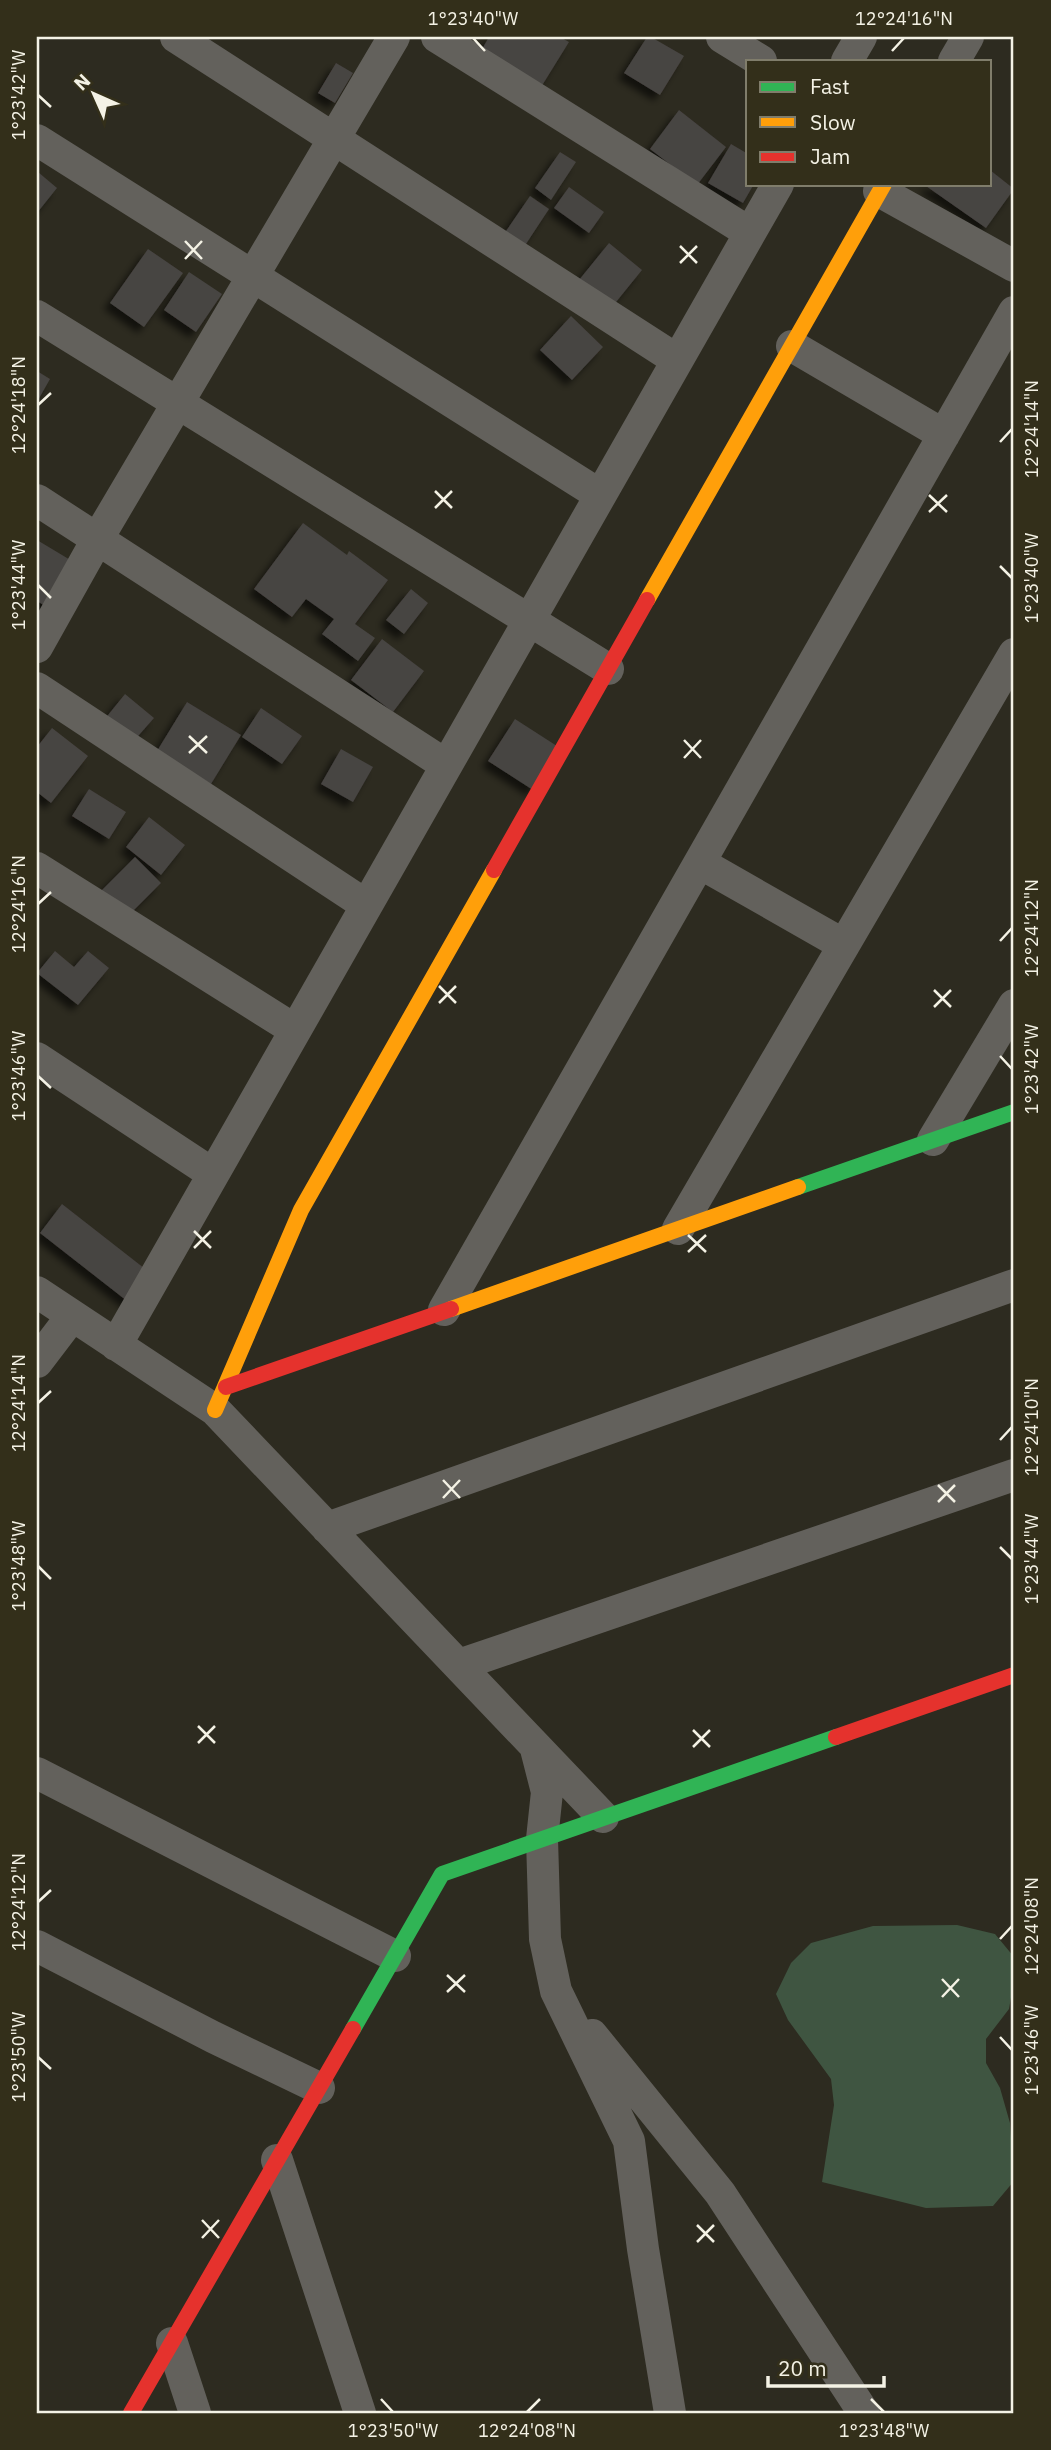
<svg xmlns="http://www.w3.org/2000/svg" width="1051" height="2450" font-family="'IBM Plex Sans',sans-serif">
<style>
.green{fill:#3f5541}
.building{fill:#474442;filter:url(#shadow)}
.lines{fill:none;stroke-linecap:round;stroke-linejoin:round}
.street{stroke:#63615c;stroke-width:32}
.fast{stroke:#30b455;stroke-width:16}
.slow{stroke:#ff9f0a;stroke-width:16}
.jam{stroke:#e5322d;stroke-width:16}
.ticks{fill:none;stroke:#f4f2e5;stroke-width:2.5}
.neatline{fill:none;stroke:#f4f2e5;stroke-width:2.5}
.ticks-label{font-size:18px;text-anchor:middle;fill:#f4f2e5}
</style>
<defs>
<filter id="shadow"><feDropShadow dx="-6" dy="6" stdDeviation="3.5" flood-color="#0009"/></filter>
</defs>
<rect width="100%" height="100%" fill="#2d2b20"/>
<path class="green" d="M 957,1925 L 995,1934 L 1014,1957 L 1014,1980 L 1009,2009 L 986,2039 L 986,2063 L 1000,2088 L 1010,2123 L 1014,2181 L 993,2206 L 926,2208 L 822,2182 L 834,2105 L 831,2079 L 788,2020 L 776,1994 L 791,1963 L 811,1943 L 873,1926 Z"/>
<path class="building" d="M 489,37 L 560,37 L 569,42 L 538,92 L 478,56 Z
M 647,37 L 651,37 L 684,56 L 660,95 L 624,73 Z
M 336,63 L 353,73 L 335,103 L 318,93 Z
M 679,110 L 726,147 L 697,185 L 650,149 Z
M 731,144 L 748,154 L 748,184 L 754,184 L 743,203 L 708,183 Z
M 560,152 L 576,162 L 551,200 L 535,188 Z
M 990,170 L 1014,189 L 986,228 L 926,186 L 928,184 L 990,184 Z
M 38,172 L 57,188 L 37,213 L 37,174 Z
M 569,187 L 604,212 L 589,233 L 554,208 Z
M 530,196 L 549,209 L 524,247 L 504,234 Z
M 609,243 L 642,270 L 612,307 L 579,280 Z
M 148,249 L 183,273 L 144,327 L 110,303 Z
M 189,272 L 222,294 L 196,332 L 164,310 Z
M 571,316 L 603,347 L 572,380 L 540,350 Z
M 37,371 L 50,379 L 37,402 Z
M 303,523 L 347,555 L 349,551 L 388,580 L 355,624 L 375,638 L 358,661 L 322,634 L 334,619 L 306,599 L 292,617 L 254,589 Z
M 37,540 L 82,567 L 55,612 L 37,601 Z
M 411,589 L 428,603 L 404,634 L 386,620 Z
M 382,639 L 424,671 L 393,712 L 351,680 Z
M 125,694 L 154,718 L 132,743 L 104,720 Z
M 187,702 L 241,735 L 211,784 L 157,751 Z
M 261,708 L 302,736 L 282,764 L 242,737 Z
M 515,719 L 560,748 L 533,790 L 488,761 Z
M 52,728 L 88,756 L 51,803 L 37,792 L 37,747 Z
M 341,749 L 373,767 L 353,802 L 321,784 Z
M 89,789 L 126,812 L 109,839 L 72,816 Z
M 149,817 L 185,845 L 161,875 L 126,847 Z
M 135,857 L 161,883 L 124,920 L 98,894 Z
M 55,951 L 74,967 L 88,951 L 109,968 L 78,1005 L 37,973 Z
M 62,1204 L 158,1279 L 136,1308 L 40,1233 Z"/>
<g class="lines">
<path class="street" d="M 176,37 L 677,360
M 437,37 L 750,233
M 722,37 L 761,61
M 847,61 L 861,37
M 954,61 L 968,37
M 37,140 L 600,495
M 879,191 L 1014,266
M 37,316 L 608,669
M 792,346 L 944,435
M 37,500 L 446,765
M 37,647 L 98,538 L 394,37
M 37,688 L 366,905
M 700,863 L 844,945
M 37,868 L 295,1030
M 37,1058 L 213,1174
M 933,1140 L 1014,1005
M 678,1229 L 1014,654
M 37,1292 L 215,1410 L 603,1817
M 444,1310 L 1014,312
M 116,1345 L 778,184
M 37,1362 L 72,1316
M 327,1528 L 1014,1285
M 459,1665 L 1014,1475
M 536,1749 L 547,1792 L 542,1839 L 545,1939 L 556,1991 L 629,2141 L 643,2249 L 670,2413
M 37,1773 L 395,1956
M 37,1946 L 213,2037 L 319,2088
M 592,2035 L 720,2193 L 864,2413
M 277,2160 L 360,2413
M 172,2343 L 195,2413"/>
<path class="fast" d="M 798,1187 L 1014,1112
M 353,2029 L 442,1874 L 836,1737"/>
<path class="slow" d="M 647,600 L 884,184
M 451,1309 L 798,1187
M 215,1410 L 301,1210 L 494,870"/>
<path class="jam" d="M 494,870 L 647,600
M 226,1387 L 451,1309
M 836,1737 L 1014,1675
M 131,2413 L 353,2029"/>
</g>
<path class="ticks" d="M 473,38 L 485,51M 892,51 L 904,38M 38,95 L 51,107M 185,241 L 202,259M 680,246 L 697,263M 185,259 L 202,241M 680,263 L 697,246M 38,405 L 51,393M 1000,442 L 1012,429M 435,491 L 452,508M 929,495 L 947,512M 435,508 L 452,491M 929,512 L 947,495M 1000,566 L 1012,578M 38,585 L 51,598M 189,736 L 207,753M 684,740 L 701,758M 189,753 L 207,736M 684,758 L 701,740M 38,904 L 51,892M 1000,941 L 1012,928M 439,986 L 456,1003M 934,990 L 951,1007M 439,1003 L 456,986M 934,1007 L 951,990M 1000,1056 L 1012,1069M 38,1076 L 51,1088M 194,1231 L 211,1248M 688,1235 L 706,1252M 194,1248 L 211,1231M 688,1252 L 706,1235M 38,1403 L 51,1391M 1000,1440 L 1012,1427M 443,1480 L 460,1498M 938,1485 L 955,1502M 443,1498 L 460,1480M 938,1502 L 955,1485M 1000,1547 L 1012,1559M 38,1566 L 51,1579M 198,1726 L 215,1743M 693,1730 L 710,1747M 198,1743 L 215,1726M 693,1747 L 710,1730M 38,1902 L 51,1890M 1000,1939 L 1012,1926M 447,1975 L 465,1992M 942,1979 L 959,1997M 447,1992 L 465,1975M 942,1997 L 959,1979M 1000,2037 L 1012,2050M 38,2057 L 51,2069M 202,2220 L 219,2238M 697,2225 L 714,2242M 202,2238 L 219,2220M 697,2242 L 714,2225M 381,2399 L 393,2412M 871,2399 L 884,2412M 527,2412 L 540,2399"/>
<rect width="1051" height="2450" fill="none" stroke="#332f1a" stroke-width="77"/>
<rect x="746" y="60" width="245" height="126" fill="#332f1a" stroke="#807d6b" stroke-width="2"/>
<rect x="760" y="82" width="35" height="10" fill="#30b455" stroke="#807d6b" stroke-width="2"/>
<text x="810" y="94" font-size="21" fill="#f4f2e5">Fast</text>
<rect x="760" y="117" width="35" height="10" fill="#ff9f0a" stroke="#807d6b" stroke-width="2"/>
<text x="810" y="130" font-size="21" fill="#f4f2e5">Slow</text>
<rect x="760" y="152" width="35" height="10" fill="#e5322d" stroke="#807d6b" stroke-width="2"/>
<text x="810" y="164" font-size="21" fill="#f4f2e5">Jam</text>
<g transform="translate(94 94) rotate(315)" stroke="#332f1a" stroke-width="5" paint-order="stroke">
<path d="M0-5L12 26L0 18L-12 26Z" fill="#f4f2e5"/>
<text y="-10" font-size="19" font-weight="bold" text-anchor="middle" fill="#f4f2e5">N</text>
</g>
<path d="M768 2376v10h116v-10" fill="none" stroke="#f4f2e5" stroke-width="3.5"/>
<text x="778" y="2376" font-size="21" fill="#f4f2e5" stroke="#332f1a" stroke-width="5" paint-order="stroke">20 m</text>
<rect x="38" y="38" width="974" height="2374" class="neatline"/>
<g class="ticks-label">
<text x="473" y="25">1°23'40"W</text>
<text x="904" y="25">12°24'16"N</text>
<text transform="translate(19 95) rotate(-90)" y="6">1°23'42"W</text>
<text transform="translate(19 405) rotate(-90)" y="6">12°24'18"N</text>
<text transform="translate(1032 429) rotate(-90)" y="6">12°24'14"N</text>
<text transform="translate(1032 578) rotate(-90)" y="6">1°23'40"W</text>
<text transform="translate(19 585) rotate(-90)" y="6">1°23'44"W</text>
<text transform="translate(19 904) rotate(-90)" y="6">12°24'16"N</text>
<text transform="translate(1032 928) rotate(-90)" y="6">12°24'12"N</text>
<text transform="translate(1032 1069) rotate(-90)" y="6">1°23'42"W</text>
<text transform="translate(19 1076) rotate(-90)" y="6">1°23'46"W</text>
<text transform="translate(19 1403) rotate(-90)" y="6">12°24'14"N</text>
<text transform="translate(1032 1427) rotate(-90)" y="6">12°24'10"N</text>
<text transform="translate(1032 1559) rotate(-90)" y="6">1°23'44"W</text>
<text transform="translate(19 1566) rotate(-90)" y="6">1°23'48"W</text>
<text transform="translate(19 1902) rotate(-90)" y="6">12°24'12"N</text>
<text transform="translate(1032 1926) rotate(-90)" y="6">12°24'08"N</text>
<text transform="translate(1032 2050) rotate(-90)" y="6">1°23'46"W</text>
<text transform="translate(19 2057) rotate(-90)" y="6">1°23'50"W</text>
<text x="393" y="2437">1°23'50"W</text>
<text x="527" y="2437">12°24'08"N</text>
<text x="884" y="2437">1°23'48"W</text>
</g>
</svg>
